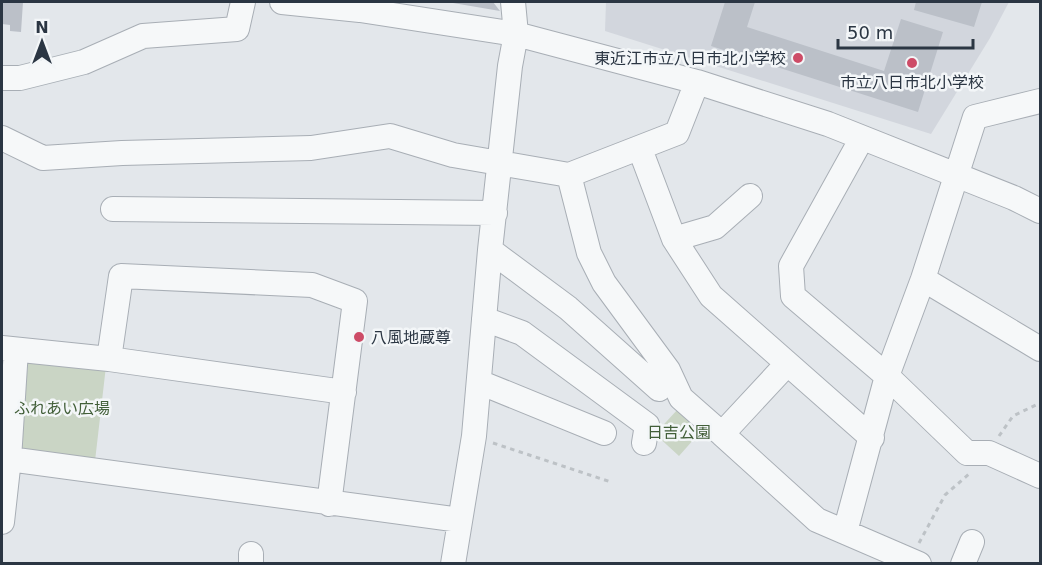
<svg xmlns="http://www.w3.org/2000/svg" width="1042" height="565" font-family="'DejaVu Sans','Noto Sans JP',sans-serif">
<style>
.built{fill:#d2d6dd}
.green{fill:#cad5c5}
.building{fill:#bbc0c8}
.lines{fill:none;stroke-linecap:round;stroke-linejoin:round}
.minor-casing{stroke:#a8aeb5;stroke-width:26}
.path{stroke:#bdc2c6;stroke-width:3;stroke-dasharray:4.5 4.5;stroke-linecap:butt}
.minor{stroke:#f6f8f9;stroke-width:24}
.poi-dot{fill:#cd4c67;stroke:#f3f6f8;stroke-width:2}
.labels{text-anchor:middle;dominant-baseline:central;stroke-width:5;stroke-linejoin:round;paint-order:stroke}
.poi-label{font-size:16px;fill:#2b3643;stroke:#f3f6f8;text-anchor:end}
.park-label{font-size:16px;fill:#425f39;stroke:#f3f6f8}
</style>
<rect width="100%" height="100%" fill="#e3e7eb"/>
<path class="built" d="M 606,2 L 1009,2 L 990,38 L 931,134 L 605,31 Z"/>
<path class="green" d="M 29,356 L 106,366 L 95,461 L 18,450 Z
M 678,409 L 702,430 L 679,456 L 655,434 Z"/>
<path class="building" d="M 2,2 L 23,2 L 21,32 L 10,31 L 10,25 L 2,24 Z
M 453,2 L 493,2 L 500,11 L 453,3 Z
M 725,2 L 755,2 L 747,27 L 884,71 L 901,19 L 943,32 L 918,112 L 711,46 Z
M 916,2 L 982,2 L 974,27 L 914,10 Z"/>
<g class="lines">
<defs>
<path id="minor" d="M 282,2 L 360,10 L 516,34 L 697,82 L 828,124 L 1014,198 L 1040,211
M 2,78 L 20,78 L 84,62 L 143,36 L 237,29 L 243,2
M 2,138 L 43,158 L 122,153 L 311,148 L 390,136 L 453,155 L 569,175 L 677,133 L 697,82
M 862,138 L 791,266 L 793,296 L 887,376 L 967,453 L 989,453 L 1040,476
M 640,149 L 674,239 L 711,296 L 872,438
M 569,175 L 589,253 L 604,283 L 668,370 L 681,398 L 722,434
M 113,209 L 495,213
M 674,239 L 715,227 L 750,196
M 490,250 L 568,308 L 659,389
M 923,279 L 1040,349
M 484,319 L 522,333 L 647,425 L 644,443
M 2,348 L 109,359 L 344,392
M 109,359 L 121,276 L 312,285 L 355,301 L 329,504
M 787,364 L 722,434 L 817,520 L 919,564
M 479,382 L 604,433
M 9,459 L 460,520
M 2,522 L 9,459 L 16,350
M 845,532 L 887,376 L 923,279 L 975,117 L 1040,101
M 251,564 L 251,554
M 453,564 L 474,436 L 490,250 L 510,66 L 516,34 L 513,2
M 963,564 L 972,542"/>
</defs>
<use href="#minor" class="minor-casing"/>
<path class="path" d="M 999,436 L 1013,416 L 1040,403
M 493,443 L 611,482
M 919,543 L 945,495 L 969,474"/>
<use href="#minor" class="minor"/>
</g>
<g class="poi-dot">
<circle cx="798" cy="58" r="6"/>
<circle cx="912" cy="63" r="6"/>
<circle cx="359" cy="337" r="6"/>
</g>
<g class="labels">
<g class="poi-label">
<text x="786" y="58">東近江市立八日市北小学校</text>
<text x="912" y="82" text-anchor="middle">市立八日市北小学校</text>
<text x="371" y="337" text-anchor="start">八風地蔵尊</text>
</g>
<g class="park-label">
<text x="62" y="408">ふれあい広場</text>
<text x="679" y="432">日吉公園</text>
</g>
</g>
<rect width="1042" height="565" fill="none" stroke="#2b3643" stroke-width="6"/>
<g transform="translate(42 42)" stroke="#f3f6f8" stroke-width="4.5" paint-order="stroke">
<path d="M0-4.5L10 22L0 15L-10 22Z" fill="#2b3643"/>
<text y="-9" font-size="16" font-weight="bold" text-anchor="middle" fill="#2b3643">N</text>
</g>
<path d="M838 39v9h135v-9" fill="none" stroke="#2b3643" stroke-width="3"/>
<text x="847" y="39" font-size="18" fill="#2b3643" stroke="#f3f6f8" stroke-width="4.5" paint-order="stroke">50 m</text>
</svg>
